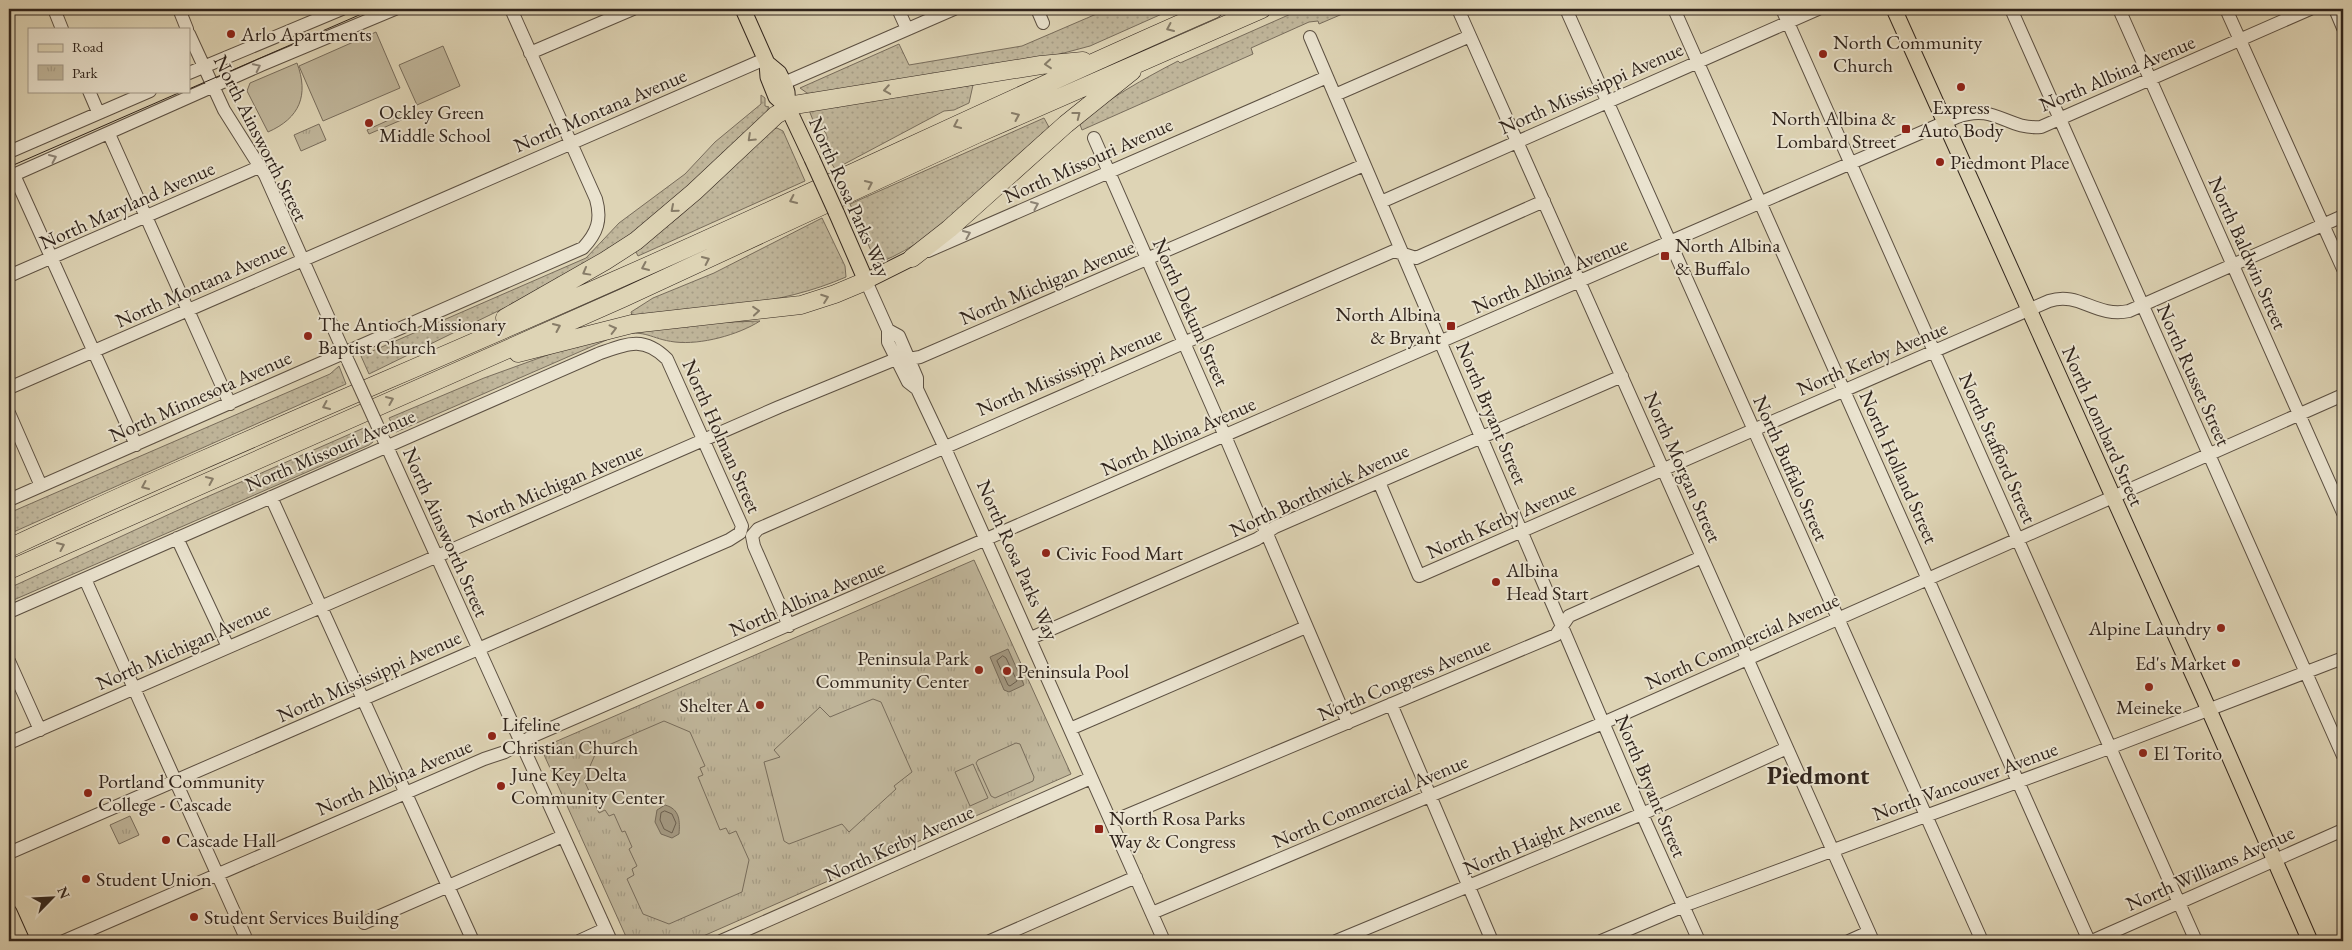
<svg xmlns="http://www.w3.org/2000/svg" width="2352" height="950" font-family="'EB Garamond',serif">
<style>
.grass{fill:url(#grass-dots);stroke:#786d5c}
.park{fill:url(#park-tufts);stroke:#786d5c}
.garden{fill:#c0b69b;stroke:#786d5c}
.water{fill:#a39881;stroke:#756a59}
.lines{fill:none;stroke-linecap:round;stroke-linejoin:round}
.shore{stroke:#6a5e4e;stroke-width:1}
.minor-casing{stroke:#5c5042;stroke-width:14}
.major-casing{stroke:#30241c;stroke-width:17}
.highway-casing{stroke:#30241c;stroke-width:19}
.minor{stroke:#eae3cf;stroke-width:12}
.major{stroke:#ded4b5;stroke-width:15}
.highway{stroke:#ded4b5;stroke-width:18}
.tram{stroke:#30241c;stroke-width:1}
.minor-bridge-casing{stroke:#5c5042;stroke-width:14;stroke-linecap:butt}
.major-bridge-casing{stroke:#30241c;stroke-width:17;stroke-linecap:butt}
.minor-bridge{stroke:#eae3cf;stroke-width:12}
.major-bridge{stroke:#ded4b5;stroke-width:15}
.oneway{stroke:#877c68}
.oneway2{stroke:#8d8476}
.poi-dot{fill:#8f2418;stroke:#eae3cf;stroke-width:2}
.labels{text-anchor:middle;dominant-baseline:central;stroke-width:4;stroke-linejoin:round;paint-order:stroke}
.poi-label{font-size:20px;fill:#30241c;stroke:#eae3cf;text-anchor:start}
.street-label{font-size:20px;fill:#30241c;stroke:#eae3cf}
.district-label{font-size:25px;font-weight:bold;fill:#30241c;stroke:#eae3cf}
</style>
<defs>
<pattern id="grass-dots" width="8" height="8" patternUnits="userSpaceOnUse" patternTransform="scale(1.25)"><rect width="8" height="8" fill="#c0b69b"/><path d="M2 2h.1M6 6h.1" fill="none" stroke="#a59c85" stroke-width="1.8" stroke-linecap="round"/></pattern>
<pattern id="park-tufts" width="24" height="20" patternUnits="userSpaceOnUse" patternTransform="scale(1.25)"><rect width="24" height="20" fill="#c0b69b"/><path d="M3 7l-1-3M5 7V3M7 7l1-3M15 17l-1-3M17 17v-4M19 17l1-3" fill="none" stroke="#a59c85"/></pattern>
</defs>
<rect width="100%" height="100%" fill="#ded4b5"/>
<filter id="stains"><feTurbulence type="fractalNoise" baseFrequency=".004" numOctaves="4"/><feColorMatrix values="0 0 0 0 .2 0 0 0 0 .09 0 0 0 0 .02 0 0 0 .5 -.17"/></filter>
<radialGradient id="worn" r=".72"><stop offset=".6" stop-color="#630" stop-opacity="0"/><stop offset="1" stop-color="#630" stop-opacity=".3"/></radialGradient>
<path class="grass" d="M 1108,9 L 1173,9 L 1090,46 L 1060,54 L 1035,60 L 814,94 L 807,93 L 800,88 L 899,44 L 909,65 L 1022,46 Z
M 1302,9 L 1354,9 L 1319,24 L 1318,21 L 1309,22 L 1251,48 L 1253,54 L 1082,130 L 1079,122 C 1110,98 1143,79 1178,61 L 1180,63 Z
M 973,85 L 969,103 L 954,110 L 944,111 L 835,169 C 832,164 826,156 826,150 C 825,140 831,136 821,128 L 816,128 L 809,110 Z
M 761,95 L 765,98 L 765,106 L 769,107 L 764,117 L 652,219 L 582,270 L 369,374 L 361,356 L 586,258 L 619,223 L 685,174 L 715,142 L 761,104 Z
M 1044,118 L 1050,129 C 1000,174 944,236 881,262 L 878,257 L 873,255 L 850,204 Z
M 777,128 L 783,131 L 805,181 L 638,256 L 635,250 L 680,216 L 772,129 Z
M 822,218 L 845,266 L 846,277 C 780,306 704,309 633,318 L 631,312 L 653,298 L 714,273 Z
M 760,321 C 738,335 701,345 675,342 C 650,339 647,329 618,335 L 396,432 L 389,418 L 484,378 L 600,336 L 705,323 Z
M 339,366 L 346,384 L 9,534 L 9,513 L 330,374 Z
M 366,427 L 373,442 L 369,445 L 9,602 L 9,588 L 18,584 L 200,500 Z"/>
<path class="park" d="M 319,124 L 326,140 L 301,151 L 294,135 Z
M 974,560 L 1071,774 L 692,941 L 628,941 L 541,748 Z
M 130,816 L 139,835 L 119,844 L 110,825 Z"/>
<path class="garden" d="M 376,32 L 400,88 L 323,121 L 299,66 Z
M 443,46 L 460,86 L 417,105 L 399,65 Z
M 297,63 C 309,95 300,118 268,132 L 247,91 L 250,83 Z
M 404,113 L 406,118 L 369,134 L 367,130 Z
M 873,699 L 881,702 L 912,772 L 894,786 L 896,789 L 849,832 L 842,824 L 789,844 L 784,841 L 764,762 L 780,757 L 774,750 L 820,707 L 830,717 Z
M 664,721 L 690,732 L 705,766 L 700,768 L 703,775 L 698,777 L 720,830 L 726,828 L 729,834 L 736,831 L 749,860 L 742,892 L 669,924 L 643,914 L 627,879 L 634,875 L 632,869 L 637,866 L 629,849 L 632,847 L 625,831 L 622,832 L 614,814 L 609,816 L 605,810 L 599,813 L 584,780 L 597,750 Z
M 1016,743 L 1020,744 L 1034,777 L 1033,781 L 995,798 L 991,796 L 976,763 L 978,760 Z
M 973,764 L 988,798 L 970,806 L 955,772 Z"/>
<path class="water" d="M 1008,649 L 1024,685 L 1009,692 L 1004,690 L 990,657 Z
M 665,805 C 680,809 680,821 679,834 L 672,838 L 661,834 L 655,822 L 657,810 Z"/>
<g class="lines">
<path class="shore" d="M 1003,656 L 1006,658 L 1017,681 L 1010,686 L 1008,685 L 997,661 Z
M 665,811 L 672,814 L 676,823 L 672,833 L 664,829 L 660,820 L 661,813 Z"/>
<defs>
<path id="minor" d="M 54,9 L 62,29
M 179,9 L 187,29
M 898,9 L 907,29
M 1037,9 L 1043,23
M 1458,9 L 1873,941
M 1566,9 L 1982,941
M 1674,9 L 2089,941
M 1782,9 L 2196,941
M 2011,9 L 2343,756
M 2119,9 L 2343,513
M 2226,9 L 2343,269
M 2335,9 L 2343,28
M 189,34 L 224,110 L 265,175 L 347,359
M 1310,37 L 1646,823 L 1699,941
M 530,53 L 633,9
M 189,73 L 342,9
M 784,83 L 954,9
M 89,91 L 98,112
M 1335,95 L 1470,36
M 109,134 L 230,404
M 1094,138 L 1225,436 L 1348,723
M 9,152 L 150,91
M 14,175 L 136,445
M 9,177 L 261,65 L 395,9
M 1381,202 L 1818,9
M 928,251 L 1327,77
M 9,276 L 259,167
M 866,281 L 888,330 L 888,342 L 908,382 L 917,389 L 944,446 L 1164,941
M 888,330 L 899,336 L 917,378 L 917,389
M 909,359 L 920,357 L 1364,165
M 9,388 L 765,59
M 9,413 L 41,486
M 384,440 L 611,941
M 1379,482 L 1419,576 L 2049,301 C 2080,291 2095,318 2129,311 L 2343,216
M 271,497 L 473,941
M 9,500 L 583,248 C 597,233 602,220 596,199 L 511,9
M 177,538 L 228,647
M 85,579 L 245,936
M 9,612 L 598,354 C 626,344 643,335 667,359 L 742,526 L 740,533 L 729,540 L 9,853
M 789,626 L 754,546 L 752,536 L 758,529 L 1394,251 L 1416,258 L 1544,201
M 1031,638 L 1257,539 L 1275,527 L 1622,376
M 9,661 L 40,730
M 1391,704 L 1492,941
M 1070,729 L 1306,627
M 9,743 L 779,407 L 896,359
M 1111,822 L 1556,635 L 1569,616 L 1702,557
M 1152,913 L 1603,723 L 2343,395
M 364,923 L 563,836
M 64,941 L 484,759 L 505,752 L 533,736 L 1957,117 C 1996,103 2006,130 2041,127 L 2310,9
M 579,941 L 605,929
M 721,941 L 1091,778
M 990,941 L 1136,877
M 1336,941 L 1642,814 L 1787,748
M 1601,941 L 1691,903 L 2101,751 L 2343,658
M 1849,941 L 1869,932
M 2092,941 L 2343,830"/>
<path id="major" d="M 743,9 L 767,63 L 768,77 L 776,97 L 788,108
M 1894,9 L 2213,719 L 2310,941
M 767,63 L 779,73 L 784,83 L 787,92 L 788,108 L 812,159
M 836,212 L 866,281 L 912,258
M 9,912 L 22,941"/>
<path id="highway" d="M 912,258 L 949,229 L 1066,124 L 1132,71
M 505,318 L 605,261 L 636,241 L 694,192 L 776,115 L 794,105 L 1041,65 L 1083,61
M 518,353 L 632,324 L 801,305 L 835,294 L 866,281
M 9,548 C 209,454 414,370 616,280 C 816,192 1014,96 1214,9
M 9,570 L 623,298 L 977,134 L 1262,9"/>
</defs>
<use href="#minor" class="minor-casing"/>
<use href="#major" class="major-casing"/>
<use href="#highway" class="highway-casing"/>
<use href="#minor" class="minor"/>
<use href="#major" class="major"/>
<use href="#highway" class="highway"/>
<path class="tram" d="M 189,89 L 373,9
M 9,167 L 183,91"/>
<defs>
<path id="minor-bridge" d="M 348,361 L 383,438"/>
<path id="major-bridge" d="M 812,159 L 836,212"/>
</defs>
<use href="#minor-bridge" class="minor-bridge-casing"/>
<use href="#major-bridge" class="major-bridge-casing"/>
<use href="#minor-bridge" class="minor-bridge"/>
<use href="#major-bridge" class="major-bridge"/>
</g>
<defs><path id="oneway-chevron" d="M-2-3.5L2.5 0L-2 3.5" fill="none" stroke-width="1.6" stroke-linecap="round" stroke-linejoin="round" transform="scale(1.25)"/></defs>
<g class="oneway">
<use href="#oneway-chevron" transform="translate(1170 28) rotate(156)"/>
<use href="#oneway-chevron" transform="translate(1048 64) rotate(175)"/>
<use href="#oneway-chevron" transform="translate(887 90) rotate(171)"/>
<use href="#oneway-chevron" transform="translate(1077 115) rotate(-38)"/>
<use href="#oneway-chevron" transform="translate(1016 116) rotate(-24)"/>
<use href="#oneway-chevron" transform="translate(957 125) rotate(155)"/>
<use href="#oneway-chevron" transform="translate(751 138) rotate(137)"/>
<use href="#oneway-chevron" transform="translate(869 184) rotate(-25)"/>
<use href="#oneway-chevron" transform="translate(793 200) rotate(155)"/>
<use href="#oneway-chevron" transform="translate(674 209) rotate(139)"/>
<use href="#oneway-chevron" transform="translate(706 260) rotate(-25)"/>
<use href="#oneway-chevron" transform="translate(645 267) rotate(156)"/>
<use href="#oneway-chevron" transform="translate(586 272) rotate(151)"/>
<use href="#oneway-chevron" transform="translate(825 298) rotate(-20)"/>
<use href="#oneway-chevron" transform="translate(756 311) rotate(-5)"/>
<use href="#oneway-chevron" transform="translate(557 327) rotate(-24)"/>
<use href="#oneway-chevron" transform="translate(613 329) rotate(-14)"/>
<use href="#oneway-chevron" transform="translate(390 400) rotate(-23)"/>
<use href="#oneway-chevron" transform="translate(326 406) rotate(156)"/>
<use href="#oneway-chevron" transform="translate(210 480) rotate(-24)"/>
<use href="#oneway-chevron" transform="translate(145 486) rotate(156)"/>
<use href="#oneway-chevron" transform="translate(61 546) rotate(-24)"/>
</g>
<g class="oneway2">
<use href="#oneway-chevron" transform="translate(257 67) rotate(-26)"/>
<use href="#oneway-chevron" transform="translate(53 158) rotate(-24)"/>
<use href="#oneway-chevron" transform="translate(1035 205) rotate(-23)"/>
<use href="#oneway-chevron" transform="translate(967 234) rotate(-23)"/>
</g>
<g class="poi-dot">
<circle cx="231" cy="34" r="5"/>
<circle cx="1823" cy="54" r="5"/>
<circle cx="1961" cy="87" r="5"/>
<circle cx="369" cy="123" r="5"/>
<rect x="1901" y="124" width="10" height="10" rx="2.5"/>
<circle cx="1940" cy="162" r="5"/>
<rect x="1660" y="251" width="10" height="10" rx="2.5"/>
<rect x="1446" y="321" width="10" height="10" rx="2.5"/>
<circle cx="308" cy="336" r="5"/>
<circle cx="1046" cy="553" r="5"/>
<circle cx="1496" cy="582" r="5"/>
<circle cx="2221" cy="628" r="5"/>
<circle cx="2236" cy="663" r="5"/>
<circle cx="979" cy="670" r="5"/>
<circle cx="1007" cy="671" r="5"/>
<circle cx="2149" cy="687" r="5"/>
<circle cx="760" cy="705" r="5"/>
<circle cx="492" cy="736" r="5"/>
<circle cx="2143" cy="753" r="5"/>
<circle cx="501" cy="786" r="5"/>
<circle cx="88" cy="793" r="5"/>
<rect x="1094" y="824" width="10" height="10" rx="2.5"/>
<circle cx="166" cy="840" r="5"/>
<circle cx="86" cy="879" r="5"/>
<circle cx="194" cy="917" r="5"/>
</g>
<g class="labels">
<g class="poi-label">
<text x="241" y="34">Arlo Apartments</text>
<text x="1833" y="42">North Community<tspan x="1833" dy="23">Church</tspan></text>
<text x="1961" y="107" text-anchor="middle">Express<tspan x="1961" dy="23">Auto Body</tspan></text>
<text x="379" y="112">Ockley Green<tspan x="379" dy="23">Middle School</tspan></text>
<text x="1896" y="118" text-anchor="end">North Albina &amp;<tspan x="1896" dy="23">Lombard Street</tspan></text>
<text x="1950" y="162">Piedmont Place</text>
<text x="1675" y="245">North Albina<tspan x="1675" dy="23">&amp; Buffalo</tspan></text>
<text x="1441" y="314" text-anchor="end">North Albina<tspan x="1441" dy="23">&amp; Bryant</tspan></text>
<text x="318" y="324">The Antioch Missionary<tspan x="318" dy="23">Baptist Church</tspan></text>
<text x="1056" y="553">Civic Food Mart</text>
<text x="1506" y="570">Albina<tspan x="1506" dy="23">Head Start</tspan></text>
<text x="2211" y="628" text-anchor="end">Alpine Laundry</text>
<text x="969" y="658" text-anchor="end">Peninsula Park<tspan x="969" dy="23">Community Center</tspan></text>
<text x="2226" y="663" text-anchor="end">Ed's Market</text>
<text x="1017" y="671">Peninsula Pool</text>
<text x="750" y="705" text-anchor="end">Shelter A</text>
<text x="2149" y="707" text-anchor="middle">Meineke</text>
<text x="502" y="724">Lifeline<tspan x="502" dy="23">Christian Church</tspan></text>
<text x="2153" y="753">El Torito</text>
<text x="511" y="774">June Key Delta<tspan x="511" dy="23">Community Center</tspan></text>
<text x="98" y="781">Portland Community<tspan x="98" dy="23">College - Cascade</tspan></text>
<text x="1109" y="818">North Rosa Parks<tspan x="1109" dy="23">Way &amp; Congress</tspan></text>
<text x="176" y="840">Cascade Hall</text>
<text x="96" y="879">Student Union</text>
<text x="204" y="917">Student Services Building</text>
</g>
<g class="street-label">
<text transform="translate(2117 73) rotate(-23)">North Albina Avenue</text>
<text transform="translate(1591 88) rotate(-24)">North Mississippi Avenue</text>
<text transform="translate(600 110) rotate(-23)">North Montana Avenue</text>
<text transform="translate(261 138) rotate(63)">North Ainsworth Street</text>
<text transform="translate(1088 160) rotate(-24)">North Missouri Avenue</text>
<text transform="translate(850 197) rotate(66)">North Rosa Parks Way</text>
<text transform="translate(127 205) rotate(-24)">North Maryland Avenue</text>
<text transform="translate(2248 253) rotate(66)">North Baldwin Street</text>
<text transform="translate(1550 275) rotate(-23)">North Albina Avenue</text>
<text transform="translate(1047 282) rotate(-23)">North Michigan Avenue</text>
<text transform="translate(201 284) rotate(-24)">North Montana Avenue</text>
<text transform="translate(1191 312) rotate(66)">North Dekum Street</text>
<text transform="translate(1872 358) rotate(-23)">North Kerby Avenue</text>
<text transform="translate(1069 371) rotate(-23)">North Mississippi Avenue</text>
<text transform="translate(2194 375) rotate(66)">North Russet Street</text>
<text transform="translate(200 396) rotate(-24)">North Minnesota Avenue</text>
<text transform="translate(1492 413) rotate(67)">North Bryant Street</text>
<text transform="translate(2103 426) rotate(66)">North Lombard Street</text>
<text transform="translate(722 436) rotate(66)">North Holman Street</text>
<text transform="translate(1178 436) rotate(-24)">North Albina Avenue</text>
<text transform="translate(1998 448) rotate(66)">North Stafford Street</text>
<text transform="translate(330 450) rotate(-23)">North Missouri Avenue</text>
<text transform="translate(1683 467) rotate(66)">North Morgan Street</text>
<text transform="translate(1899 467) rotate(66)">North Holland Street</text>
<text transform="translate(1791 468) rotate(66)">North Buffalo Street</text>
<text transform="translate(555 485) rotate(-23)">North Michigan Avenue</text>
<text transform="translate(1319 490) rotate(-25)">North Borthwick Avenue</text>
<text transform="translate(1501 520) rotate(-24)">North Kerby Avenue</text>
<text transform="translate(446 532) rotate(66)">North Ainsworth Street</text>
<text transform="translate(1018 560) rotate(66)">North Rosa Parks Way</text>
<text transform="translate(807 598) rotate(-23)">North Albina Avenue</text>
<text transform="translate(1742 641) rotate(-24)">North Commercial Avenue</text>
<text transform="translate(183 646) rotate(-24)">North Michigan Avenue</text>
<text transform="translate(369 676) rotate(-24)">North Mississippi Avenue</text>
<text transform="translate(1404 679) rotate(-23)">North Congress Avenue</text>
<text transform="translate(394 777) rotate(-23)">North Albina Avenue</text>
<text transform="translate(1965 781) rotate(-20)">North Vancouver Avenue</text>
<text transform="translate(1651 786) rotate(67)">North Bryant Street</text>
<text transform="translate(1370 801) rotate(-23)">North Commercial Avenue</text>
<text transform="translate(1542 836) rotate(-23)">North Haight Avenue</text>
<text transform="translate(899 843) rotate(-24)">North Kerby Avenue</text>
<text transform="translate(2210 868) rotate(-24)">North Williams Avenue</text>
</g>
<g class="district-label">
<text x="1818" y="775">Piedmont</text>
</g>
</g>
<rect width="2352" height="950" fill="none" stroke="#ded4b5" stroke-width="30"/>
<rect x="10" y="10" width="2332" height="930" fill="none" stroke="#30241c" stroke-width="2.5"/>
<rect x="15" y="15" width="2322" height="920" fill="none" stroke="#30241c"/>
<rect x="28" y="28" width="162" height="65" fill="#eae3cf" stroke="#a09787"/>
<rect x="38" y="44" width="25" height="8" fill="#ded4b5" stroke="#a09787"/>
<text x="72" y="52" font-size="15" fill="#30241c">Road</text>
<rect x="38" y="65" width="25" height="15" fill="url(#park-tufts)" stroke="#a09787"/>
<text x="72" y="78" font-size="15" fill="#30241c">Park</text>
<g transform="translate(52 898) rotate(66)" stroke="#eae3cf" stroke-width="4" paint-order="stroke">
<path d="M0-4L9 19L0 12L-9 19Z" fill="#30241c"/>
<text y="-8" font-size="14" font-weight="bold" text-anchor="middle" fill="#30241c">N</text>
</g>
<rect width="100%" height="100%" filter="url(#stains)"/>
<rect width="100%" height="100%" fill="url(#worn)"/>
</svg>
